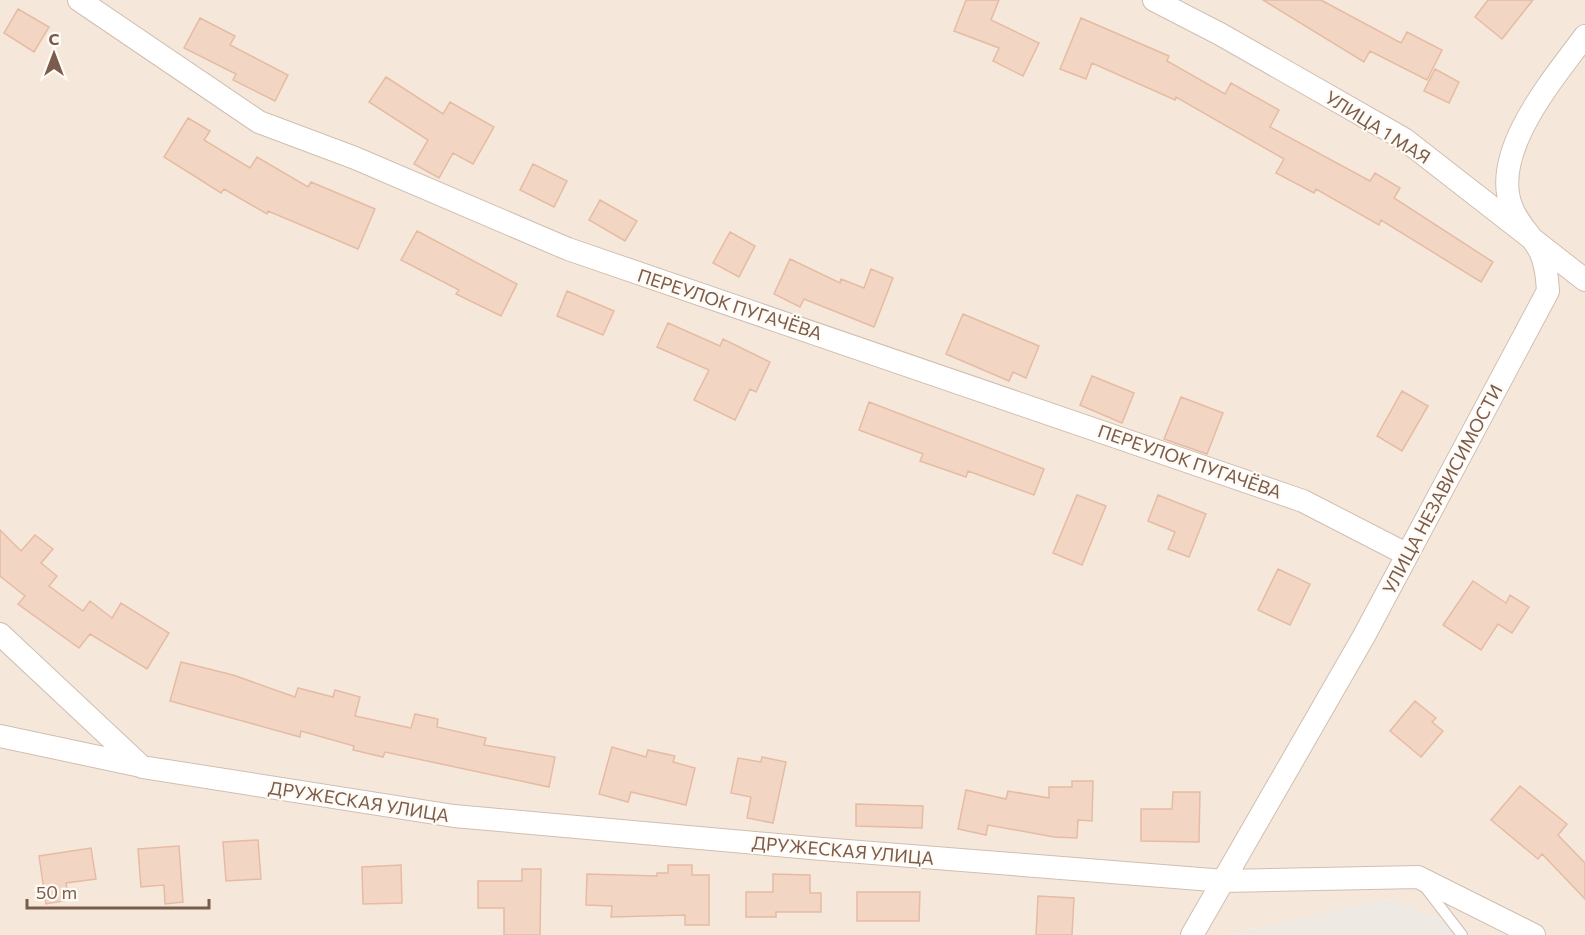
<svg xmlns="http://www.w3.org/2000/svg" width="1585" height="935" font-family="Commissioner,sans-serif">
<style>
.residential{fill:#f5e8da}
.industrial{fill:#efe9e4}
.building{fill:#f3d5c3;stroke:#e6bba3;stroke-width:1.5}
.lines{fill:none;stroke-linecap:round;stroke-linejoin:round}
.service-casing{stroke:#d1beb0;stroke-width:12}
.minor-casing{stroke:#d1beb0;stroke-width:24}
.service{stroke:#fff;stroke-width:10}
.minor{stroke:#fff;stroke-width:22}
.labels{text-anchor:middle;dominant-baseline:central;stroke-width:4.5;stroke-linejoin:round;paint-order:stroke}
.street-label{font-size:18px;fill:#7a5c4d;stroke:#fffaf3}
</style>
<rect width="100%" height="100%" fill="#fdf6ec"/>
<path class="residential" d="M 0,0 L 1585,0 L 1585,935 L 1482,935 L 1387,899 L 1225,935 L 0,935 Z"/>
<path class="industrial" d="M 1387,899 L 1482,935 L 1225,935 Z"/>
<path class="building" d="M 966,0 L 999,0 L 991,20 L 1039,43 L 1023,76 L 993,61 L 999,48 L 954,31 Z
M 1263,0 L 1321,0 L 1401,43 L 1407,32 L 1442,50 L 1427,80 L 1370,51 L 1364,62 Z
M 1488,0 L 1533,0 L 1502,39 L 1475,17 Z
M 18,9 L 49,27 L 34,52 L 4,33 Z
M 200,18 L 235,36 L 230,45 L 288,75 L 275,101 L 233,80 L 236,74 L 184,48 Z
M 1081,18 L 1169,56 L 1167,61 L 1225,94 L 1231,83 L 1279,110 L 1270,127 L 1370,181 L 1375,173 L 1400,188 L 1394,198 L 1493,262 L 1481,282 L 1381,220 L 1379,225 L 1316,189 L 1314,193 L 1276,173 L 1284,159 L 1176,97 L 1175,100 L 1092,63 L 1086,79 L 1060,69 Z
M 1435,69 L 1459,82 L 1449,103 L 1424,91 Z
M 386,77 L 443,114 L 450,102 L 494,127 L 473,164 L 453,153 L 439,178 L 414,164 L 428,140 L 369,102 Z
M 188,118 L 210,131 L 204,140 L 250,168 L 257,157 L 308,187 L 311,182 L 375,209 L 358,249 L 268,211 L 267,214 L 224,189 L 221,193 L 164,157 Z
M 533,164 L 567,181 L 554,207 L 520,190 Z
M 600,200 L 637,221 L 625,241 L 589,220 Z
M 417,231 L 517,284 L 501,316 L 456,294 L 459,290 L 401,260 Z
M 730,232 L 755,246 L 739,277 L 713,263 Z
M 790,259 L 840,283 L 841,279 L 864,288 L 871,269 L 893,278 L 874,327 L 804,299 L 800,307 L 774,294 Z
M 567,291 L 614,311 L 603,335 L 557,316 Z
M 963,314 L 1039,346 L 1026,378 L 1013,372 L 1009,381 L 946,354 Z
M 668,323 L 720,346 L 723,339 L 770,362 L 756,392 L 750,389 L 735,420 L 694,400 L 709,370 L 657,347 Z
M 1092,376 L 1134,393 L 1122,423 L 1080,405 Z
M 1402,391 L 1428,406 L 1402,451 L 1377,436 Z
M 1181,397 L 1223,413 L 1207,454 L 1164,439 Z
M 869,402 L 1044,469 L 1034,495 L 968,471 L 966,477 L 920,461 L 923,454 L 859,430 Z
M 1077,495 L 1106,506 L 1082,565 L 1053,553 Z
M 1158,495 L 1206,514 L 1189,557 L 1168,549 L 1175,532 L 1148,521 Z
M 0,530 L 21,551 L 35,535 L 53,549 L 41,563 L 57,576 L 49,586 L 83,611 L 90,601 L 112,618 L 121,603 L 169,633 L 147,669 L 90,634 L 79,648 L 18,604 L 25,596 L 0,576 Z
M 1278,569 L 1310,584 L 1290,625 L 1258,610 Z
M 1473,581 L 1506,603 L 1510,595 L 1529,607 L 1512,633 L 1498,624 L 1481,650 L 1443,625 Z
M 181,662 L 233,675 L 295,697 L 298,688 L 333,697 L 335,690 L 360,697 L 355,716 L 411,728 L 415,714 L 438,719 L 437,727 L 486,738 L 484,745 L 555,757 L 549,787 L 385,752 L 383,757 L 353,750 L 354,746 L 301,731 L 300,737 L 170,701 Z
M 1415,701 L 1436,718 L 1432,722 L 1443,731 L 1421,757 L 1390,731 Z
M 612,747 L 646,757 L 648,750 L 675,756 L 673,762 L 695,768 L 686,805 L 631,792 L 628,802 L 599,794 Z
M 762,757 L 786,762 L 773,823 L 747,818 L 751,797 L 731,793 L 738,758 L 761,762 Z
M 1072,781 L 1093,781 L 1092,821 L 1078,820 L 1077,838 L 1054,837 L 988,825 L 986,835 L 958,829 L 966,790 L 1006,799 L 1008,791 L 1049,798 L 1049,787 L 1072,787 Z
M 1520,786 L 1567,824 L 1558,835 L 1585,863 L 1585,899 L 1542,854 L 1538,859 L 1491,820 Z
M 1173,792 L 1200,792 L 1199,842 L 1141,841 L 1141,809 L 1172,809 Z
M 856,804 L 923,806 L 922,828 L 856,826 Z
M 258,840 L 261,879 L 226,881 L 223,842 Z
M 179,846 L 183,902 L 165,904 L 164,885 L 141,887 L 138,849 Z
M 91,848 L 96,879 L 66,883 L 69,900 L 46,904 L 39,856 Z
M 401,865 L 402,903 L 363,904 L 362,867 Z
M 668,865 L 692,865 L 692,875 L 709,875 L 709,925 L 685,925 L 685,915 L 611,917 L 612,906 L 586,905 L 587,874 L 657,876 L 657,873 L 668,873 Z
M 522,869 L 541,869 L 540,935 L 504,935 L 504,908 L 478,908 L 478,881 L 522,881 Z
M 773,874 L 810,875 L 810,893 L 821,893 L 821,912 L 776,912 L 776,917 L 746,917 L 746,892 L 773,892 Z
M 857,892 L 920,892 L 919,921 L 857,921 Z
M 1038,896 L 1074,898 L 1072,935 L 1036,935 Z"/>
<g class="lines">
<defs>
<path id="service" d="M 1425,887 L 1462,935"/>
<path id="minor" d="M 79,0 L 259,122 L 355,158 L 568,249 L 1303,501 L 1406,554
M 1154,0 L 1220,34 L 1404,139 L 1585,280
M 0,634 L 142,767 L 454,816 L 822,849 L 1225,881 L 1418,877 L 1534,935
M 0,736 L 141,766
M 1192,935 L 1364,636 L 1548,291 C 1547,277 1546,264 1540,251 C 1532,236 1518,224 1512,208 C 1489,153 1554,78 1585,36"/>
</defs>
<use href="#service" class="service-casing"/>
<use href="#minor" class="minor-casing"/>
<use href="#service" class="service"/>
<use href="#minor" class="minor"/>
</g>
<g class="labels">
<g class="street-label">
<text transform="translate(1378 127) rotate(32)">УЛИЦА 1 МАЯ</text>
<text transform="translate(730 304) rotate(18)">ПЕРЕУЛОК ПУГАЧЁВА</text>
<text transform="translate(1190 461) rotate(19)">ПЕРЕУЛОК ПУГАЧЁВА</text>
<text transform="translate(1442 489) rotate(-62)">УЛИЦА НЕЗАВИСИМОСТИ</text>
<text transform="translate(359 801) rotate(9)">ДРУЖЕСКАЯ УЛИЦА</text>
<text transform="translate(843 850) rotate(5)">ДРУЖЕСКАЯ УЛИЦА</text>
</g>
</g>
<g transform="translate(54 54)" stroke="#fffaf3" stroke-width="4.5" paint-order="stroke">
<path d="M0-4.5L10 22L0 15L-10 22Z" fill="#7a5c4d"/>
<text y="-9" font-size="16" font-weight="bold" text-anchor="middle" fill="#7a5c4d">С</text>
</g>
<path d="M27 899v9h182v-9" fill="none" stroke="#7a5c4d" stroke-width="3"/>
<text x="36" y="899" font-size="18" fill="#7a5c4d" stroke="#fffaf3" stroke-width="4.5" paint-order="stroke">50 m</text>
</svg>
